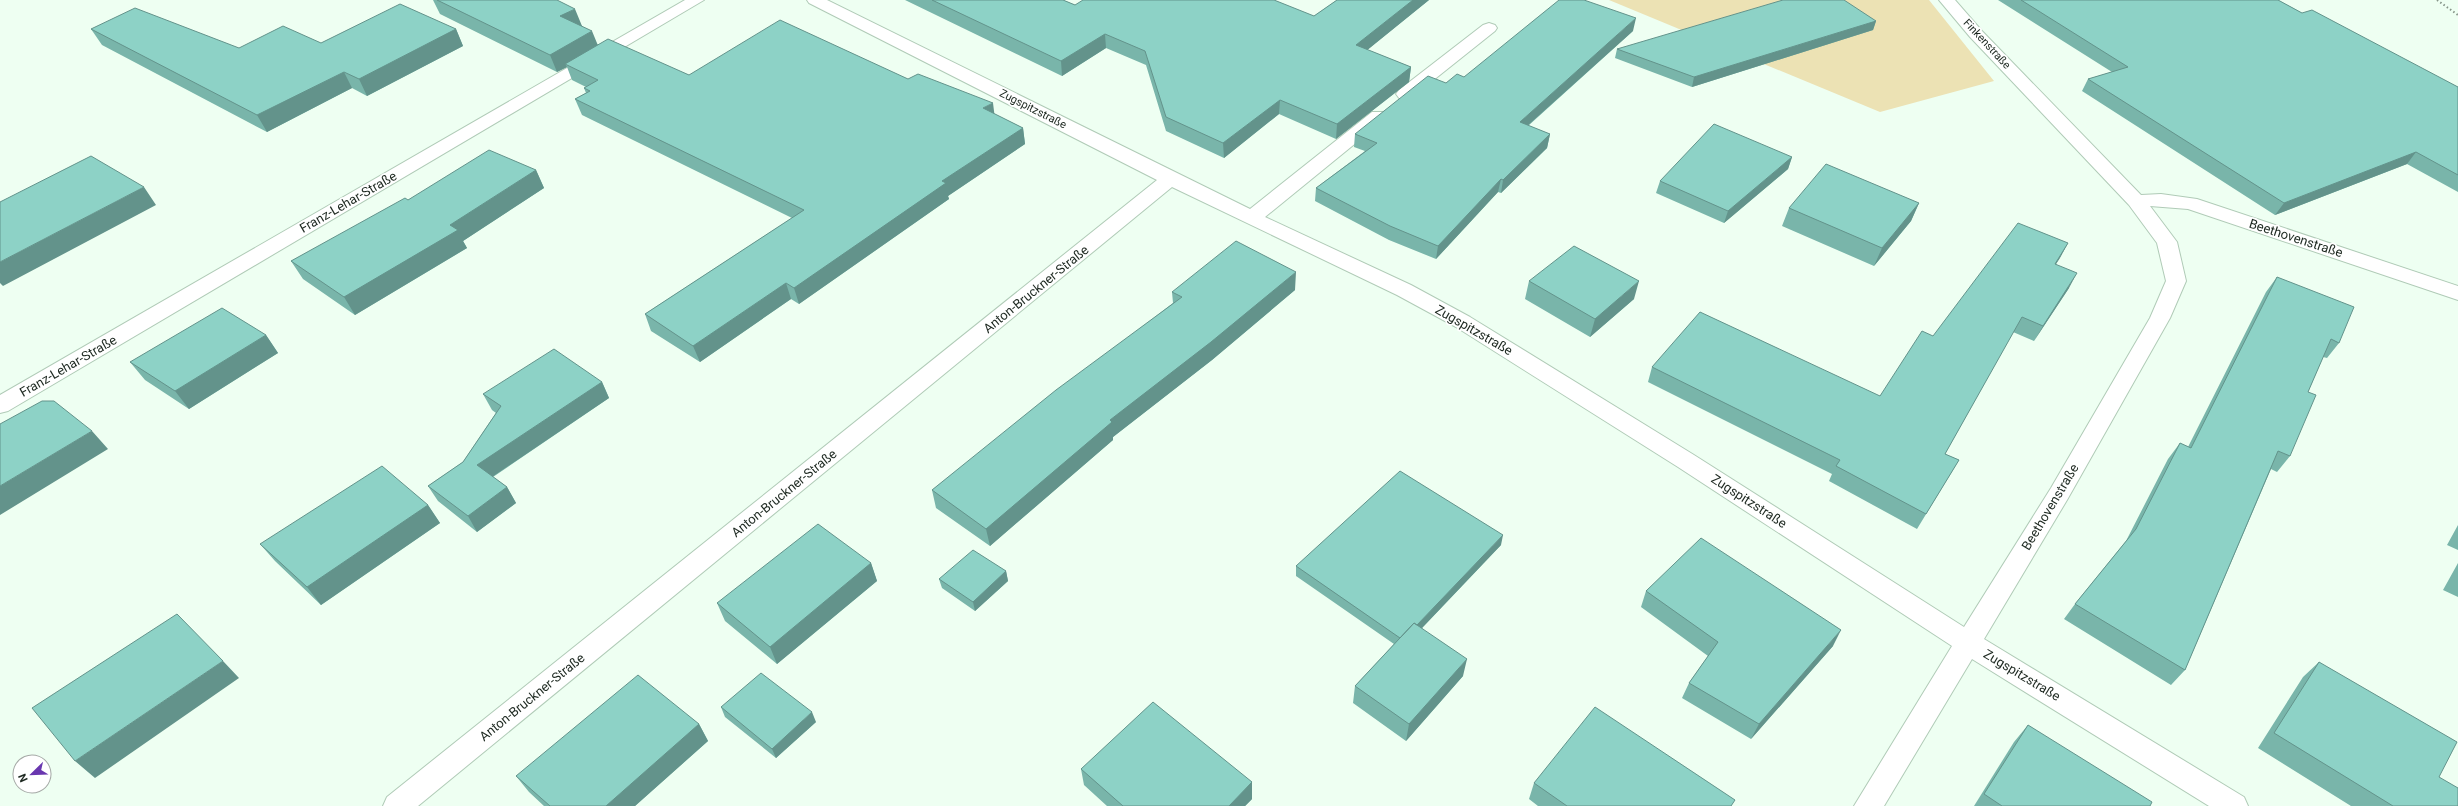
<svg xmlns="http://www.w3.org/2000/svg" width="2458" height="806" font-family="Roboto,sans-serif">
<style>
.green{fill:#ece2b4}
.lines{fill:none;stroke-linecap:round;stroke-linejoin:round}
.minor-casing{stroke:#b0cbb7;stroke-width:2}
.path{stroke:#869489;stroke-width:2;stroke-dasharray:1.5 2.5;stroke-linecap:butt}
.minor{fill:#fff;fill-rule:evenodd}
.wall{fill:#79b5aa}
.shaded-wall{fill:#63938b}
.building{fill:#8dd2c6;stroke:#63938b}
.labels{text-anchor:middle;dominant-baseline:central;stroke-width:3.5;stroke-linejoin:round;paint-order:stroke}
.far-street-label{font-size:11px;fill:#1d2820;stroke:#fff}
.street-label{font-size:13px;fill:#1d2820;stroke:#fff}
</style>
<rect width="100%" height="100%" fill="#eefff2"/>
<path class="green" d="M 1609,0 L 1929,0 L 1994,81 L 1880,112 Z"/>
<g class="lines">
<defs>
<path id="minor" d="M 685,0 L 704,0 L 8,411 L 0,413 L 0,395 Z
M 807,0 L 827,0 L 1250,209 L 1372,112 L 1384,112 L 1387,116 L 1384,120 L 1265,217 L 1411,285 L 1470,317 L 1694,455 L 1964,627 L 2051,488 L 2150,318 L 2166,281 L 2157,243 L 2129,205 L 1970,37 L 1939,0 L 1955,0 L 1982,31 L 2141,195 L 2161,194 L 2197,199 L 2458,286 L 2458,300 L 2188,209 L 2150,206 L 2177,242 L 2186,281 L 2170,318 L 2067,500 L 1984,639 L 2244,797 L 2248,806 L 2209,806 L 1972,659 L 1884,806 L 1854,806 L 1952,646 L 1678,467 L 1456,327 L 1397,295 L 1172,187 L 418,806 L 383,806 L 387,797 L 1157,180 L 809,3 Z
M 1489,23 L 1495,25 L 1497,28 L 1495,31 L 1411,98 L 1399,98 L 1396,94 L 1399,90 L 1483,25 Z"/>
</defs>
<use href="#minor" class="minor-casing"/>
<path class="path" d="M 2437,0 L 2458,15"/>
<use href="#minor" class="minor"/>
</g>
<path class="wall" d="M 433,0 L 557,0 L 582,26 L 598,45 L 689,75 L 908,79 L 994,114 L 1023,128 L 1025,144 L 948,196 L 949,199 L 799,304 L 791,299 L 700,362 L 651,331 L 645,314 L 792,218 L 582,115 L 575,99 L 586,93 L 584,88 L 586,87 L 572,80 L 567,67 L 557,72 L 440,14 Z
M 905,0 L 1063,0 L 1075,5 L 1314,16 L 1337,0 L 1429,0 L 1367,50 L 1411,67 L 1409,82 L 1336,139 L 1279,114 L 1224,158 L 1166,131 L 1146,65 L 1106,48 L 1062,76 Z
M 1998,0 L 2278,0 L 2302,13 L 2458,87 L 2458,192 L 2407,164 L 2275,215 L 2082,91 L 2088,79 L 2112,72 Z
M 1876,21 L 1873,30 L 1692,87 L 1615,58 L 1617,49 Z
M 91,29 L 239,48 L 321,43 L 456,29 L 463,46 L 367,96 L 352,88 L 267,132 L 102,45 Z
M 1633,31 L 1528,126 L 1550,134 L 1547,148 L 1501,193 L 1498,192 L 1436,259 L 1389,240 L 1315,201 L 1316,188 L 1365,151 L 1354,147 L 1355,134 L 1446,83 L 1464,77 Z
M 1792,157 L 1788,169 L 1724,223 L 1656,193 L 1660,181 Z
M 536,170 L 544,188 L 463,241 L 467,248 L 355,315 L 303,279 L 291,261 L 408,200 Z
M 1919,203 L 1911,221 L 1874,266 L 1782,226 L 1789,208 Z
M 2068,243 L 2056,264 L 2069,288 L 2034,341 L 2013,332 L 1945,454 L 1959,460 L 1917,529 L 1829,481 L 1832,474 L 1648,382 L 1652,367 L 1880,396 L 1933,336 Z
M 2277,277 L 2339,343 L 2327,358 L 2323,357 L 2308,392 L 2290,456 L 2277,472 L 2271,469 L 2185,670 L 2171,685 L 2064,619 L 2075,604 L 2126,541 L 2168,459 L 2180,443 L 2188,447 L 2266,292 Z
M 1529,281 L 1634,299 L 1590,337 L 1525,299 Z
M 1295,290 L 1212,360 L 1113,437 L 1113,440 L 990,546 L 936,508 L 932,490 L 1173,303 L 1172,292 Z
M 266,335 L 278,353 L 189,409 L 145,380 L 130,362 Z
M 602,382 L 609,398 L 493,477 L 507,487 L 516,503 L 477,532 L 438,501 L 428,486 L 463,462 L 496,413 L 492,410 L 483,394 Z
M 428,505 L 440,523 L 321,605 L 275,561 L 260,544 Z
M 2458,525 L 2458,550 L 2447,545 Z
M 1501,545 L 1422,628 L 1463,676 L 1406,741 L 1353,703 L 1355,686 L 1394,644 L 1296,576 L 1296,566 Z
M 871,563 L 877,581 L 777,664 L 725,621 L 717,603 Z
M 2458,563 L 2458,597 L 2443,590 Z
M 1006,571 L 1008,581 L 975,611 L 942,588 L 939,579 Z
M 1646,591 L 1833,646 L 1751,739 L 1682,698 L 1689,683 L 1708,656 L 1641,607 Z
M 2319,662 L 2439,777 L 2458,806 L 2351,806 L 2258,748 L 2303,677 Z
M 721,707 L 816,722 L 776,758 L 725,717 Z
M 699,724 L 708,741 L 635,806 L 544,806 L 529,792 L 516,776 Z
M 2028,725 L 2150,806 L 1974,806 L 2014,742 Z
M 1081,769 L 1252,782 L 1252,799 L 1245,806 L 1107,806 L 1084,785 Z
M 1534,783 L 1732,806 L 1538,806 L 1529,799 Z"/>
<path class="shaded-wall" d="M 1413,0 L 1429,0 L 1355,60 L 1356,45 Z
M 575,9 L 582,26 L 567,33 L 560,16 Z
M 1636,18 L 1633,31 L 1517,135 L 1520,122 Z
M 1876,21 L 1873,30 L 1692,87 L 1694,77 Z
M 456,29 L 463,46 L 367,96 L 359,79 Z
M 592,31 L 599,48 L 565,64 L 567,67 L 557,72 L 550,55 Z
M 1105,34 L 1106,48 L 1062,76 L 1061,61 Z
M 1411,67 L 1409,82 L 1336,139 L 1337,124 Z
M 344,72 L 352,88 L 267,132 L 257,115 Z
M 1280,100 L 1279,114 L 1224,158 L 1223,143 Z
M 993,103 L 995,119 L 983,108 Z
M 1023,128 L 1025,144 L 948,196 L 949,199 L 799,304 L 794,288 L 942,181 Z
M 1550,134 L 1547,148 L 1501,193 L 1503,180 Z
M 2416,152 L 2407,164 L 2275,215 L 2284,203 Z
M 1792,157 L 1788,169 L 1724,223 L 1728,211 Z
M 536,170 L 544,188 L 463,241 L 467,248 L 355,315 L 344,297 L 450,225 Z
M 1501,179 L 1498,192 L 1436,259 L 1438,246 Z
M 144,187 L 156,205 L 3,286 L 0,283 L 0,262 Z
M 1919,203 L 1911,221 L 1874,266 L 1882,248 Z
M 2068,243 L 2060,258 L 2046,279 L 2055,264 Z
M 1296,272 L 1295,290 L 1212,360 L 1113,437 L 1113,440 L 990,546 L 986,529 L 1110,420 Z
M 2077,273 L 2069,288 L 2034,341 L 2043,326 Z
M 1639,281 L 1634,299 L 1590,337 L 1595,319 Z
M 786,283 L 791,299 L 700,362 L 693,346 Z
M 266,335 L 278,353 L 189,409 L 175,391 Z
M 602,382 L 609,398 L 486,481 L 477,465 Z
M 92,431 L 108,449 L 0,515 L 0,486 Z
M 507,487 L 516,503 L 477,532 L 468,516 Z
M 428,505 L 440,523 L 321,605 L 307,587 Z
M 1503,535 L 1501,545 L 1402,649 L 1403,640 Z
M 871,563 L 877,581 L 777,664 L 770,647 Z
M 1006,571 L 1008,581 L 975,611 L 973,602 Z
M 1841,630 L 1833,646 L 1751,739 L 1759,724 Z
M 1467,659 L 1463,676 L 1406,741 L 1409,724 Z
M 223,661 L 239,678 L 95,778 L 75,761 Z
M 812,712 L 816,722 L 776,758 L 772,749 Z
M 699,724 L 708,741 L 635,806 L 606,806 Z
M 1252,782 L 1252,799 L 1245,806 L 1229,806 Z"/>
<path class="building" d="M 437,0 L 557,0 L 575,9 L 560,16 L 592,31 L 550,55 Z
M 932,0 L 1063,0 L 1075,5 L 1083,0 L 1274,0 L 1314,16 L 1337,0 L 1413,0 L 1356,45 L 1411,67 L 1337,124 L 1280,100 L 1223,143 L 1166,117 L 1145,51 L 1105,34 L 1061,61 Z
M 1559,0 L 1584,0 L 1636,18 L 1520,122 L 1550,134 L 1503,180 L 1501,179 L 1438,246 L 1390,226 L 1316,188 L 1377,143 L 1355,134 L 1428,76 L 1446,83 L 1457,74 L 1464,77 Z
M 1783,0 L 1844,0 L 1876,21 L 1694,77 L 1617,49 Z
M 2021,0 L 2278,0 L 2302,13 L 2312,10 L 2458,87 L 2458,175 L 2416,152 L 2284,203 L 2088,79 L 2128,67 Z
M 400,4 L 456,29 L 359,79 L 344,72 L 257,115 L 91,29 L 135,8 L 239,48 L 283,26 L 321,43 Z
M 780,20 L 908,79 L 918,74 L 993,103 L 983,108 L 1023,128 L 942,181 L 946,183 L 794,288 L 786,283 L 693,346 L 645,314 L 804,210 L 575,99 L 590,91 L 584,88 L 598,80 L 565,64 L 608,39 L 689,75 Z
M 1714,124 L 1792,157 L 1728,211 L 1660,181 Z
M 489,150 L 536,170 L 450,225 L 458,230 L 344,297 L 291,261 L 405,198 L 408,200 Z
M 91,156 L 144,187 L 0,262 L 0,202 Z
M 1826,164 L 1919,203 L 1882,248 L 1789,208 Z
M 2018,223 L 2068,243 L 2055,264 L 2077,273 L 2043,326 L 2022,317 L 1945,454 L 1959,460 L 1926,514 L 1836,466 L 1840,460 L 1652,367 L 1700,312 L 1880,396 L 1922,331 L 1933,336 Z
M 1236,241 L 1296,272 L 1211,342 L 1110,420 L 1112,422 L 986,529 L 932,490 L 1056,390 L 1182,297 L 1172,292 Z
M 1574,246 L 1639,281 L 1595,319 L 1529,281 Z
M 2277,277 L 2354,307 L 2339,343 L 2331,339 L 2308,392 L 2316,395 L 2290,456 L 2278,451 L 2185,670 L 2075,604 L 2136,529 L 2180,443 L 2191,448 Z
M 222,308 L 266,335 L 175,391 L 130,362 Z
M 554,349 L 602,382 L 477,465 L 507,487 L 468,516 L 428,486 L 463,462 L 501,406 L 483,394 Z
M 42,401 L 54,401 L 92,431 L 0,486 L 0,424 Z
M 382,466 L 428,505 L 307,587 L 260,544 Z
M 1400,471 L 1503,535 L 1417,625 L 1414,623 L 1400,638 L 1296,566 Z
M 818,524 L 871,563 L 770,647 L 717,603 Z
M 1701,538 L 1841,630 L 1759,724 L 1689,683 L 1718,642 L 1646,591 Z
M 973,550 L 1006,571 L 973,602 L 939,579 Z
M 177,614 L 223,661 L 75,761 L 32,708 Z
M 1414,623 L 1467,659 L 1409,724 L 1355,686 Z
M 2319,662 L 2457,742 L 2439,777 L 2458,788 L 2458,806 L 2393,806 L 2274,733 Z
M 761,673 L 812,712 L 772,749 L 721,707 Z
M 638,675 L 699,724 L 606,806 L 550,806 L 516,776 Z
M 1153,702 L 1252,782 L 1229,806 L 1123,806 L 1081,769 Z
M 1595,707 L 1735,800 L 1731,806 L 1567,806 L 1534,783 Z
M 2028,725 L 2152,802 L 2150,806 L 2002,806 L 1984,794 Z"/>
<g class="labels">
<g class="far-street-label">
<text transform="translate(1987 44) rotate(47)">Finkenstraße</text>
<text transform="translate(1033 109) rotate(27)">Zugspitzstraße</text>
</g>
<g class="street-label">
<text transform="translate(348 202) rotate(-30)">Franz-Lehar-Straße</text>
<text transform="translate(2296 238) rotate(18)">Beethovenstraße</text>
<text transform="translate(1036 289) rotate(-39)">Anton-Bruckner-Straße</text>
<text transform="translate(1474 330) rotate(30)">Zugspitzstraße</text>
<text transform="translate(68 366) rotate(-30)">Franz-Lehar-Straße</text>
<text transform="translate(784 493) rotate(-39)">Anton-Bruckner-Straße</text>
<text transform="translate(1749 501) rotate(33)">Zugspitzstraße</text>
<text transform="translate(2050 507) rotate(-59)">Beethovenstraße</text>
<text transform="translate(2022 675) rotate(31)">Zugspitzstraße</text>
<text transform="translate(532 697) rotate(-39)">Anton-Bruckner-Straße</text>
</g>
</g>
<g transform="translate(32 774) rotate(247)"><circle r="19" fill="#ffffff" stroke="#a5a9a6"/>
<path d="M0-3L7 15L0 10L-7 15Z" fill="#6937af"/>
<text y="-6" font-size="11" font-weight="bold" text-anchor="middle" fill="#1d2820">N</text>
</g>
</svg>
